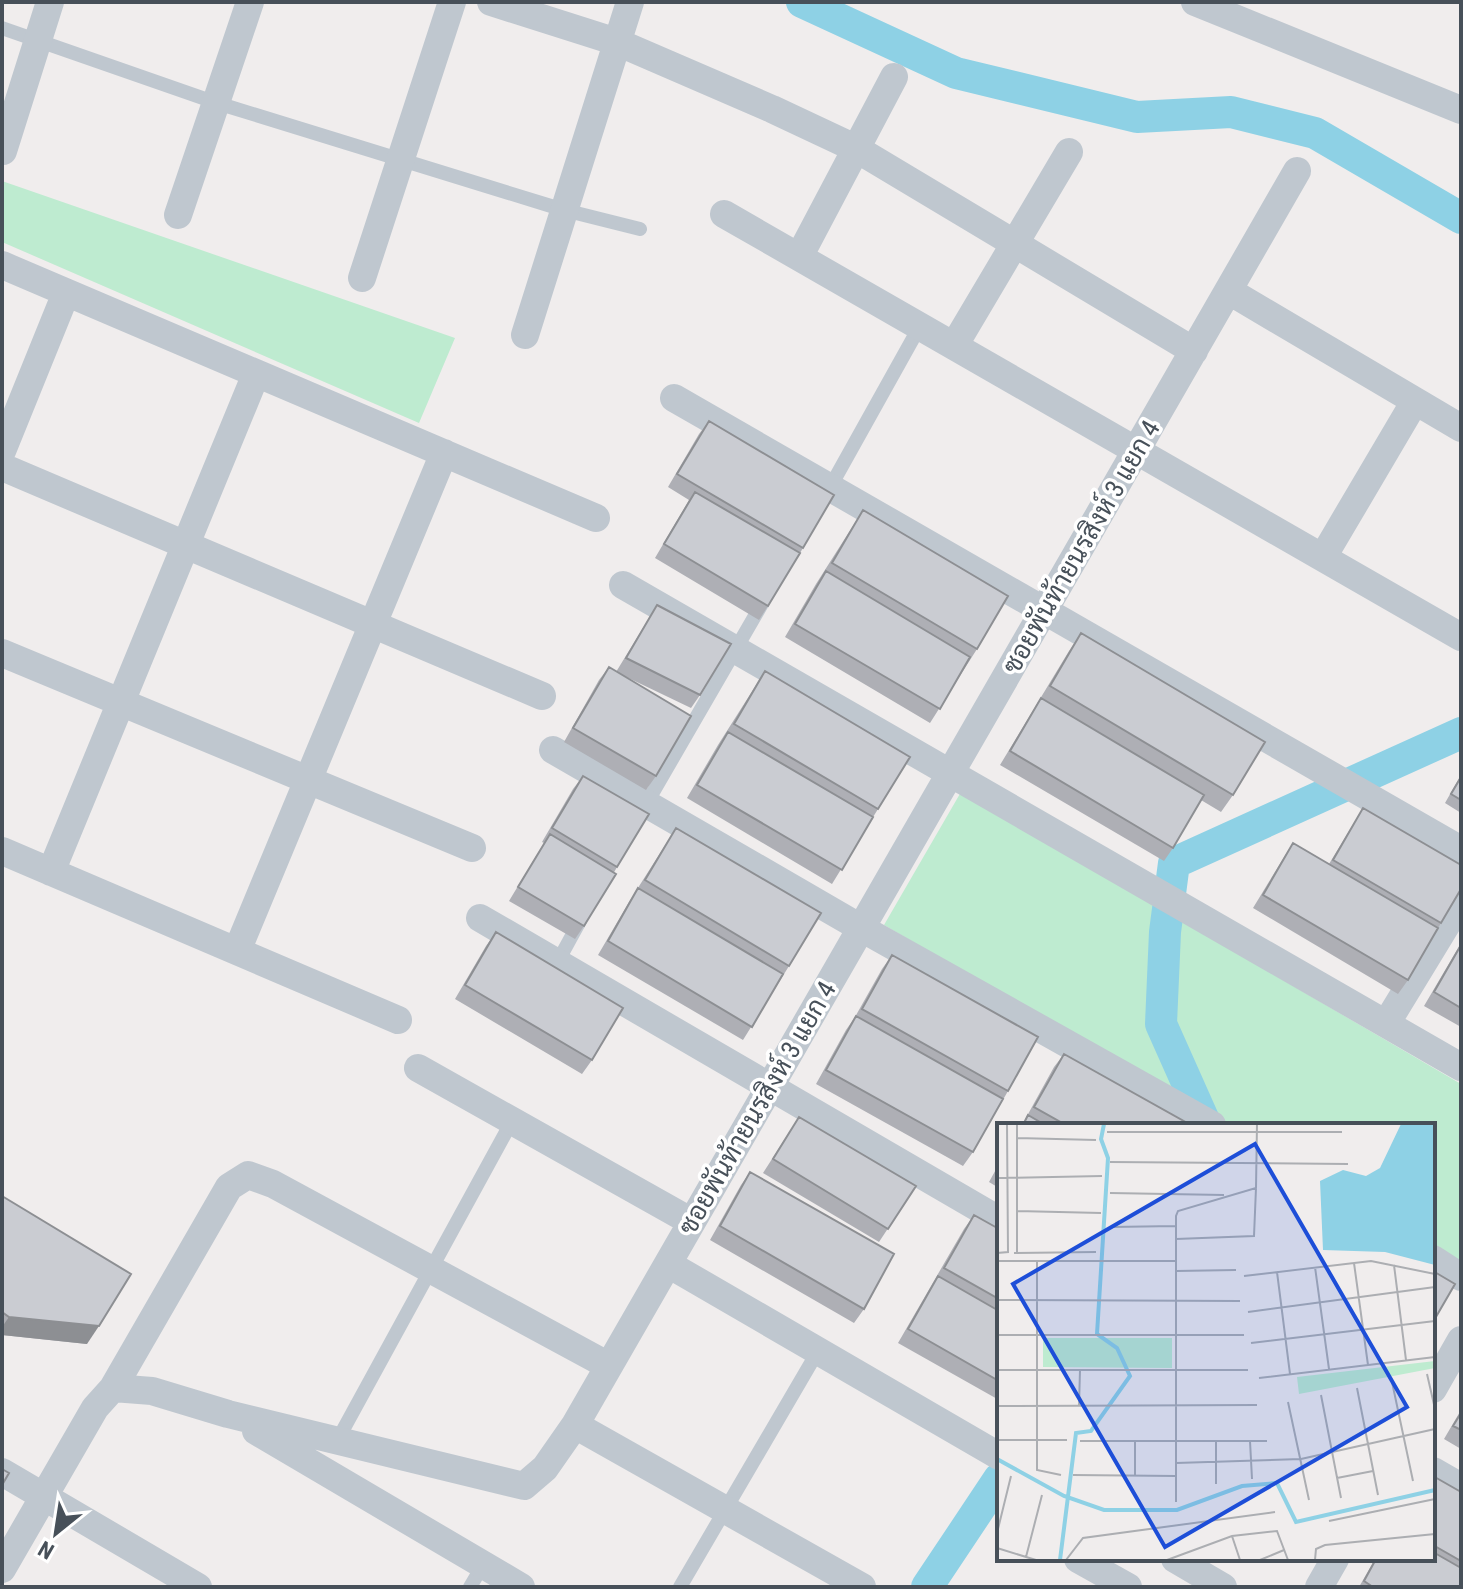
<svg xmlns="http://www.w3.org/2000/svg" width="1463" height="1589" font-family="'Roboto Condensed',Sarabun,sans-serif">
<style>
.green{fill:#beebd0}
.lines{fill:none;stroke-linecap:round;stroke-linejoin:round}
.canal{stroke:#8ed1e5;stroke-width:32}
.lane{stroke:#bfc7cf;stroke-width:14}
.street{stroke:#bfc7cf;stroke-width:28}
.wall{fill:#aeafb5}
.shaded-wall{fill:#8d8f93}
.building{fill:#caccd2;stroke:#8d8f93;stroke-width:2}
.labels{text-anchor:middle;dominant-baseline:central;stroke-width:7;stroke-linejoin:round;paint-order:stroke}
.street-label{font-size:26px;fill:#475059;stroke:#fff}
.inset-river{fill:none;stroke:#8ed1e5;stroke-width:4}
.inset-road{fill:none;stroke:#acaeb2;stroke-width:2}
.view{fill:#1d4ed8;fill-opacity:0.15;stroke:#1d4ed8;stroke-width:4}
.inset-edge{fill:none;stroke:#475059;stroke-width:4}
</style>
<rect width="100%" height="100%" fill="#f0eded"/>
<path class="green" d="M 2,181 L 455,338 L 419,423 L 2,242 Z
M 961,792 L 1461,1084 L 1461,1262 L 1433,1245 L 1433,1125 L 1227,1125 L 884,925 Z"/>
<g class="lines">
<path class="canal" d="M 802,2 L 956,73 L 1137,117 L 1231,112 L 1315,133 L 1461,218
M 1206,1125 L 1161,1024 L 1165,932 L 1174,863 L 1461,733
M 927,1587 L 999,1479"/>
<path class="lane" d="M 2,28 L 217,103 L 564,210 L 640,229
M 828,491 L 920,326
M 645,806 L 763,602
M 557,963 L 580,921
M 337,1441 L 512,1121
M 470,1587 L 483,1565
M 680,1587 L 818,1351"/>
<path class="street" d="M 491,2 L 617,42 L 772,109 L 855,148 L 1194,351
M 1195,2 L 1461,110
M 3,151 L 50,2
M 724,214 L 1461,637
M 178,215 L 250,2
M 799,257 L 894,77
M 2,265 L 596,518
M 362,278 L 452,2
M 1229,291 L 1461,428
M 525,335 L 630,2
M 954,346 L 1069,152
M 674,398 L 1461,850
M 2,451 L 66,293
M 2,467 L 542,696
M 1323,557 L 1415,401
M 623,585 L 1461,1067
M 2,653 L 472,848
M 553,750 L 861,928 L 1212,1125
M 2,851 L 398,1020
M 51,872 L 256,374
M 480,918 L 999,1220
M 237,951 L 444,453
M 1386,1024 L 1461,901
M 418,1068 L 692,1222
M 1433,1259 L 1461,1277
M 668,1264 L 999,1456
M 113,1388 L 229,1187 L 248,1175 L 273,1184 L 609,1366
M 1433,1389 L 1461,1340
M 575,1425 L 862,1587
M 256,1431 L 521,1587
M 1433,1471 L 1461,1487
M 2,1472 L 198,1587
M 1078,1559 L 1128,1587
M 1175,1559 L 1223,1587
M 2,1569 L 95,1408 L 113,1388 L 152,1391 L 228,1414 L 524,1486 L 545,1468 L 575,1425 L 1297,171
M 1319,1587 L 1335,1559"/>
</g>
<path class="wall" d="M 709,421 L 803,548 L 768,606 L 759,620 L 655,558 L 689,500 L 668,487 L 699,434 Z
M 863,510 L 977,649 L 930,723 L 785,637 L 816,584 Z
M 657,605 L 700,695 L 691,708 L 618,673 L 656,776 L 646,790 L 564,742 L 599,680 L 609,667 L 616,672 Z
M 1081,633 L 1233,795 L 1221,812 L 1201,800 L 1173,848 L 1164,861 L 1000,765 L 1069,651 Z
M 765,671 L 878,809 L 832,884 L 687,798 L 718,745 Z
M 1461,775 L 1461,813 L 1445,803 Z
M 583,776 L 617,867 L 584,926 L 575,939 L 509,901 L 544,843 L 542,842 L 573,789 Z
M 1363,808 L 1441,923 L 1408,980 L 1398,994 L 1253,908 L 1284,857 L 1293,843 L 1329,864 Z
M 676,828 L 789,966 L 743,1040 L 598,955 L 629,902 Z
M 496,932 L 592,1060 L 582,1074 L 455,999 L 486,946 Z
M 1461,943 L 1461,1027 L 1424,1006 Z
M 892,955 L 1008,1091 L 973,1152 L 963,1166 L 816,1084 L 846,1030 L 855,1017 L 882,969 Z
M 1064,1054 L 1188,1125 L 1022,1125 L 1054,1067 Z
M 799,1117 L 916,1186 L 879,1242 L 763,1173 Z
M 999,1164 L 999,1188 L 989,1182 Z
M 750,1172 L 864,1309 L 854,1323 L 710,1240 L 741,1185 Z
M 2,1196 L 87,1344 L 2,1335 Z
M 974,1215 L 999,1229 L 999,1400 L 898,1343 L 964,1229 Z
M 1461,1410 L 1461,1449 L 1444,1439 Z
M 1433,1476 L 1461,1492 L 1461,1587 L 1359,1587 L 1375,1559 L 1433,1559 Z"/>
<path class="shaded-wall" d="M 9,1317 L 99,1326 L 87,1344 L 2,1335 L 2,1327 Z"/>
<path class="building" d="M 709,421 L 834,495 L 803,548 L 677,474 Z
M 695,492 L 800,553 L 768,606 L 664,544 Z
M 863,510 L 1008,596 L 977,649 L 832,563 Z
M 826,571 L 970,657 L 940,709 L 795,624 Z
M 657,605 L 731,644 L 700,695 L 626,658 Z
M 1081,633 L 1265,742 L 1233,795 L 1050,686 Z
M 609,667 L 691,716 L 656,776 L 573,728 Z
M 765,671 L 910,757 L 878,809 L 734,724 Z
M 1041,698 L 1204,795 L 1173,848 L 1010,751 Z
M 728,732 L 873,817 L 842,870 L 697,785 Z
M 583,776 L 649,814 L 617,867 L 552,828 Z
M 1461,777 L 1461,800 L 1451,794 Z
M 1363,808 L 1461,865 L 1461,889 L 1441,923 L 1333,860 Z
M 676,828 L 821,913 L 789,966 L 645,880 Z
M 550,834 L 616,874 L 584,926 L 518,887 Z
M 1293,843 L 1438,928 L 1408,980 L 1263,895 Z
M 638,888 L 783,974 L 752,1027 L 608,941 Z
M 496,932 L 623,1008 L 592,1060 L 465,985 Z
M 1461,945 L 1461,1008 L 1434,992 Z
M 892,955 L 1038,1037 L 1008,1091 L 862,1009 Z
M 856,1016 L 1003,1099 L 973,1152 L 826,1070 Z
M 1064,1054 L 1189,1124 L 1188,1125 L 1066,1125 L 1034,1107 Z
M 1028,1115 L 1045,1125 L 1023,1125 Z
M 799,1117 L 916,1186 L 888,1229 L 773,1159 Z
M 750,1172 L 894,1254 L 864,1309 L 720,1226 Z
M 2,1196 L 131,1274 L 99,1326 L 9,1317 L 2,1312 Z
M 974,1215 L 999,1229 L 999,1299 L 944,1268 Z
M 1433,1271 L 1455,1284 L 1433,1322 Z
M 938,1276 L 999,1311 L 999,1381 L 908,1329 Z
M 1461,1413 L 1461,1430 L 1453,1426 Z
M 2,1469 L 9,1473 L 2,1485 Z
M 1433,1476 L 1461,1492 L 1461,1561 L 1433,1545 Z
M 1433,1552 L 1461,1568 L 1461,1587 L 1373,1587 L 1364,1581 L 1376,1559 L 1433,1559 Z"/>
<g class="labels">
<g class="street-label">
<text transform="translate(1081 547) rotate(-60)">ซอยพันท้ายนรสิงห์ 3 แยก 4</text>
<text transform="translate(757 1108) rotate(-60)">ซอยพันท้ายนรสิงห์ 3 แยก 4</text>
</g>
</g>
<g transform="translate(997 1123)">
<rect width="438" height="438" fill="#f0eded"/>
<path d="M 46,215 L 175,215 L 175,245 L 46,244 ZM 438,238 L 438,245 L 302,271 L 300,254 Z" fill="#beebd0"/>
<path d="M 404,1 L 438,1 L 438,142 L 388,129 L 326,127 L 323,58 L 346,47 L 369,53 L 383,45 Z" fill="#8ed1e5"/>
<path class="inset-river" d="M 0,336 L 67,373 L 107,387 L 180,387 L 245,363 L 280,360 L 299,399 L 438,367M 63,437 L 79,310 L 94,308 L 133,253 L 120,225 L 100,211 L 111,35 L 104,16 L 107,1"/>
<path class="inset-road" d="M 20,1 L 20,130M 110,9 L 345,9M 20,15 L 99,17M 113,39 L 351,41M 0,55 L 105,53M 113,70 L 227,72M 20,88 L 104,90M 114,104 L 179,103M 179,116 L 257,113 L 259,65M 0,130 L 11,129 L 10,1M 17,130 L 99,129M 0,138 L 179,138M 40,138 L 40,347 L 64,352M 357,140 L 371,242M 397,142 L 409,237M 318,144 L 332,246M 179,148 L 239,147M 280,149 L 293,251M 247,153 L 374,138 L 438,151M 0,177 L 243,178M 251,189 L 438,164M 0,212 L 247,212M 254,220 L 438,198M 0,247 L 251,247M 430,251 L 438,286M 262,255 L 438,234M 395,259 L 416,358M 360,265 L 381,372M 324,272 L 344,375M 291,279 L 312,377M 0,283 L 260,282M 82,283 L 83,247M 0,317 L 70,317M 83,318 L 270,318M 253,318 L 255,356M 179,340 L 304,336 L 438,306M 76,352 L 179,353M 138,353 L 138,318M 340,355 L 376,348M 219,361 L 219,318M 179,379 L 179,93 L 181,88 L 259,65 L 260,1M 332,398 L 438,376M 0,410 L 14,353M 235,413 L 243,437M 0,425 L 39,437M 29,434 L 45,372M 69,437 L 86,415 L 278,389M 170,437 L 235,413 L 280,408 L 291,437M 263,437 L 287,427M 318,437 L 319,426 L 328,422 L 438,411"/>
<path class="view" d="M 258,21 L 410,284 L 168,424 L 16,161 Z"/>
<rect width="438" height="438" class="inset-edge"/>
</g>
<rect width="1463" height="1589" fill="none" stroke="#475059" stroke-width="8"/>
<g transform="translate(56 1533) rotate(210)" stroke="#ffffff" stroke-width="6" paint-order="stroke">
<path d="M0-6L14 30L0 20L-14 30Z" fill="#475059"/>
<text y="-12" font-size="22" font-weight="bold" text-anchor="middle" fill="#475059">N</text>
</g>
</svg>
